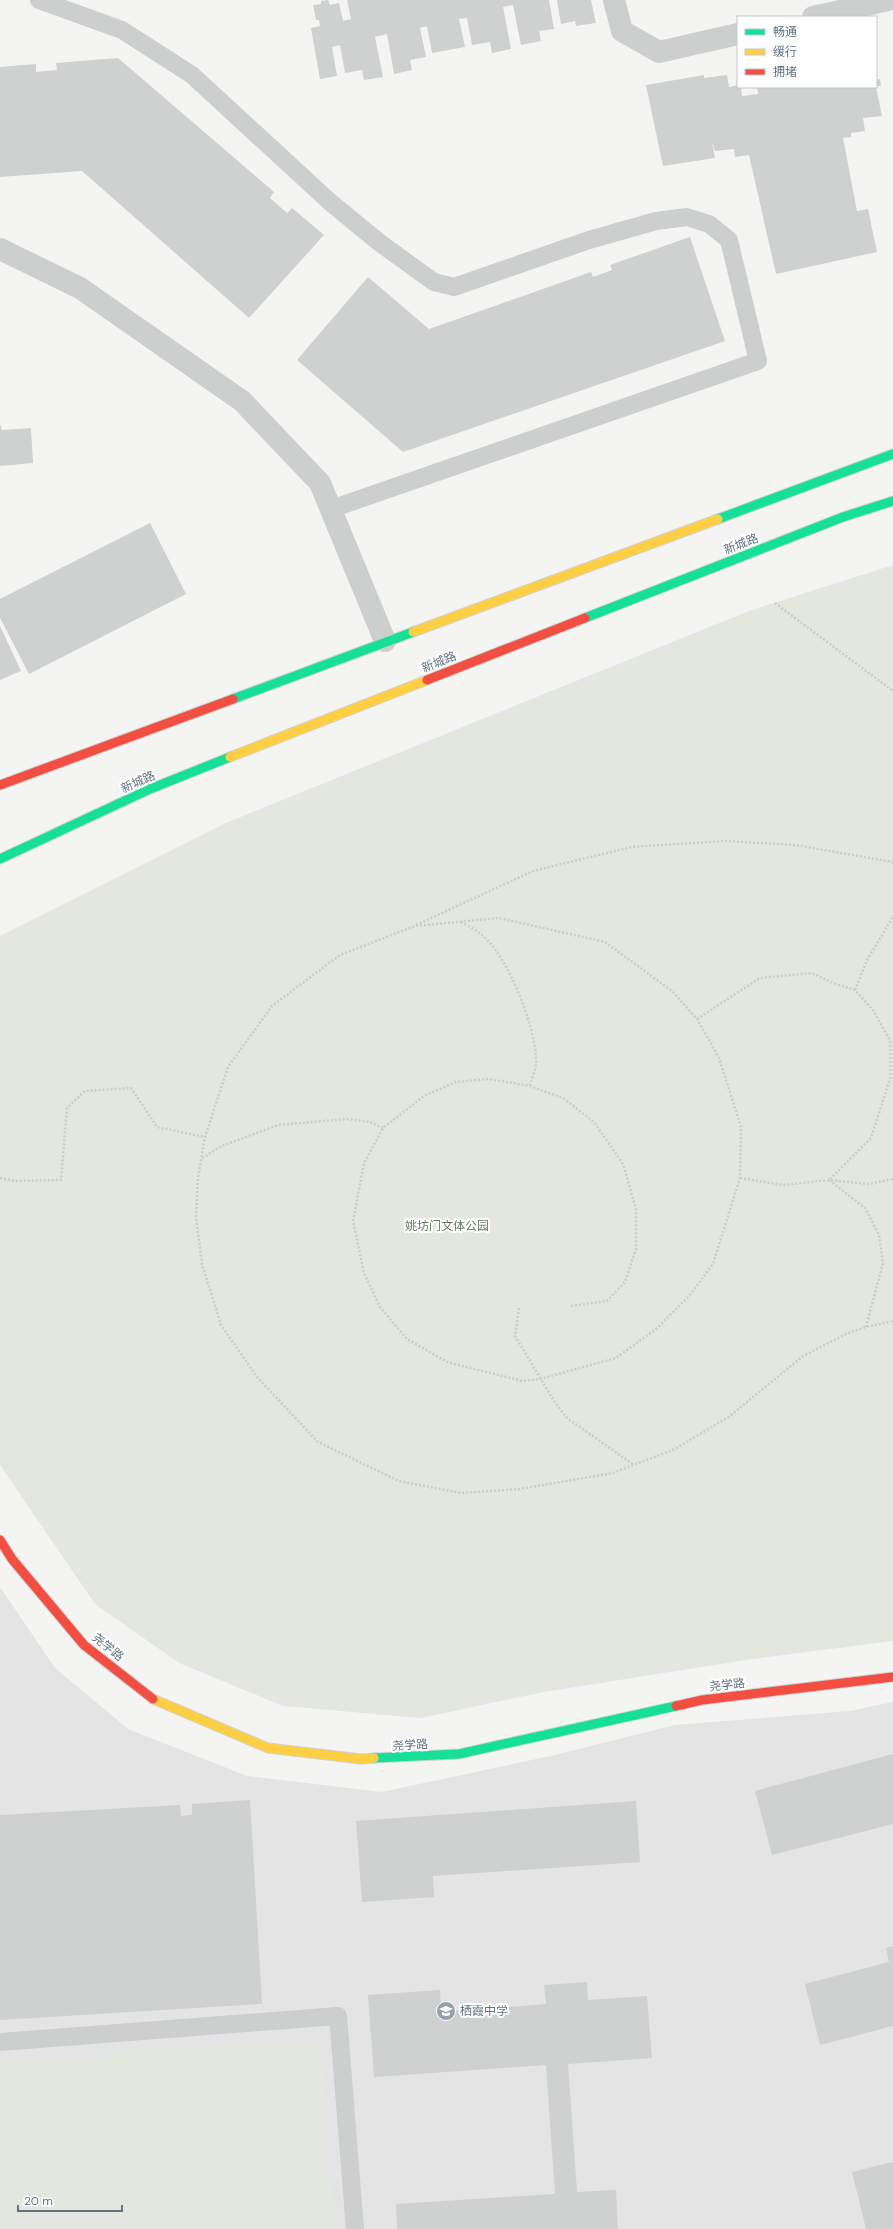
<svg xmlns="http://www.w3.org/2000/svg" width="893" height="2229" font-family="'DM Sans','Noto Sans SC',sans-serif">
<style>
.built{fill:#e3e4e3}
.green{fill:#e4e7e0}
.building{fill:#cfd0d0}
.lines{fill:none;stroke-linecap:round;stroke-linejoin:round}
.fast-casing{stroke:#cfd1d2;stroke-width:11}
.slow-casing{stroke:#cfd1d2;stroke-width:11}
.jam-casing{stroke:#cfd1d2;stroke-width:11}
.path{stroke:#cbcccc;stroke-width:2.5;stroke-dasharray:2 2;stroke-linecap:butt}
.lane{stroke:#cdcfcf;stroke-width:18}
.street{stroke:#cdcfcf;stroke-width:22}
.fast{stroke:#16e098;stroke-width:9}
.slow{stroke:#ffcf43;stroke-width:9}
.jam{stroke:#f24e42;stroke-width:9}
.labels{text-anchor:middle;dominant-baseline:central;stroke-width:4;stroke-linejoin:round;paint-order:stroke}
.street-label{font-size:12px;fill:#627484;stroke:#fff}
.park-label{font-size:12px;fill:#667b61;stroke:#fff}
.poi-label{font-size:12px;fill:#627484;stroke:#fff;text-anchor:start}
</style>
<rect width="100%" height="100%" fill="#f4f4f2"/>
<path class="built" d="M 0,1587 L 55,1668 L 128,1729 L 247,1776 L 382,1792 L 546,1757 L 675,1725 L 850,1711 L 893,1702 L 893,2229 L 0,2229 Z"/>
<path class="green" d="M 893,565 L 893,1641 L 752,1659 L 544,1692 L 420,1718 L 283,1706 L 179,1663 L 95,1604 L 0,1465 L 0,936 L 228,822 L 749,611 Z
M 321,2036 L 335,2229 L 0,2229 L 0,2060 Z"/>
<path class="building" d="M 328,0 L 330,5 L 339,3 L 343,21 L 351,19 L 347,0 L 549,0 L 554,29 L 539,31 L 541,41 L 521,45 L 513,5 L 503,7 L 511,49 L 492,53 L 490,42 L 472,45 L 467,18 L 459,19 L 465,47 L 432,53 L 427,26 L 420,28 L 426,57 L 410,60 L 412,70 L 394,74 L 387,34 L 375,37 L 383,77 L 364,80 L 362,70 L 345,73 L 340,45 L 332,47 L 337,76 L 320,79 L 311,28 L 320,26 L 319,20 L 316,20 L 313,5 L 321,4 L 321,1 Z
M 557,0 L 591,0 L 596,23 L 576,26 L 575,21 L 561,24 Z
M 118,58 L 274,192 L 270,198 L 287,213 L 292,208 L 324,235 L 249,318 L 82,171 L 0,177 L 0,67 L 36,64 L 36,72 L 57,70 L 56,63 Z
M 704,75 L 704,78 L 727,75 L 729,87 L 738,85 L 738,87 L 741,87 L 742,96 L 758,94 L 757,87 L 876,87 L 882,116 L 863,118 L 865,131 L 851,133 L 851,137 L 843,138 L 857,211 L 868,209 L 877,252 L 776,274 L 749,155 L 735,157 L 734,149 L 715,151 L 712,142 L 715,158 L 663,166 L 646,85 Z
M 880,79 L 881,86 L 876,86 L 876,80 Z
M 690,237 L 725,341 L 403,452 L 297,360 L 368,277 L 429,329 L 591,272 L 593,277 L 612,270 L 610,265 Z
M 0,424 L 2,430 L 31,428 L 33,463 L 0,466 Z
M 150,523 L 186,594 L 29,674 L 0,618 L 0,599 Z
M 0,626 L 21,671 L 0,680 Z
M 893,1754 L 893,1824 L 772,1855 L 755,1791 Z
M 250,1800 L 262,2004 L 0,2020 L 0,1815 L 180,1805 L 181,1816 L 192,1815 L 192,1804 Z
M 636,1801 L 640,1862 L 433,1876 L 434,1897 L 362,1902 L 356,1821 Z
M 893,1946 L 893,2026 L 820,2045 L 805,1984 L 889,1962 L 886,1948 Z
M 587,1982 L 588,2000 L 647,1996 L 652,2058 L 568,2064 L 577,2192 L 616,2190 L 618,2229 L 397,2229 L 396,2204 L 555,2194 L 546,2065 L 374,2077 L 368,1995 L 440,1990 L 441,2012 L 546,2004 L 544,1985 Z
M 893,2162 L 893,2229 L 866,2229 L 852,2172 Z"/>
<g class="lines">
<defs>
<path id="fast" d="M 718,519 L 893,454
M 585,618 L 843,517 L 893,501
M 233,699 L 413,632
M 0,859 L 150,789 L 230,757
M 374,1758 L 459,1754 L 676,1706"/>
<path id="slow" d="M 413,632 L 718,519
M 230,757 L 427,680
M 153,1699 L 268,1748 L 361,1759 L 374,1758"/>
<path id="jam" d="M 427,680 L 585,618
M 0,785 L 233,699
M 0,1540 L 12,1559 L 84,1645 L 153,1699
M 676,1706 L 702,1700 L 893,1677"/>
</defs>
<use href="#fast" class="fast-casing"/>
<use href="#slow" class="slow-casing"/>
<use href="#jam" class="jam-casing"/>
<path class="path" d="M 775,603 L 893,691
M 461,922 C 468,926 476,930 482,935 C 508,956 535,1026 536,1059 C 537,1067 532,1078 530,1086
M 416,925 L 533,871 L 631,847 L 726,841 L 795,845 L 893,862
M 855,990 L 867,960 L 893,917
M 697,1019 L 760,978 L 812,973 L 833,983 L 855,990 L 873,1010 L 890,1041 L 890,1079 L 871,1138 L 829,1180 L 865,1208 L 879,1235 L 883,1263 L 866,1327
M 202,1158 L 222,1146 L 278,1125 L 347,1119 L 370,1122 L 383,1128
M 0,1178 L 15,1181 L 61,1180 L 67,1108 L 85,1091 L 131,1088 L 157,1127 L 205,1137
M 740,1178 L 783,1185 L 829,1180 L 869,1184 L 893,1179
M 571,1306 L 607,1301 L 625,1282 L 636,1249 L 636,1209 L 623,1164 L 594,1122 L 563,1098 L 530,1086 L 489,1079 L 456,1082 L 424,1096 L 383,1128 L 364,1163 L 353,1221 L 364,1273 L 380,1307 L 407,1339 L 447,1362 L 522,1381 L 540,1379 L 616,1358 L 656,1329 L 689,1296 L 713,1264 L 740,1178 L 741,1127 L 719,1058 L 697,1019 L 672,991 L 605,942 L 499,918 L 415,926 L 340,955 L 272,1006 L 228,1067 L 205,1137 L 198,1178 L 196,1217 L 202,1264 L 221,1325 L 257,1377 L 318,1442 L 399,1481 L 461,1493 L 520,1489 L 613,1473 L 675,1449 L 730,1416 L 803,1356 L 846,1334 L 866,1327 L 893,1321
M 519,1308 L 515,1336 L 554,1401 L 567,1418 L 634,1465"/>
<path class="lane" d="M 39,0 L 122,30 L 192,75 L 330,202 L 380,243 L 434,282 L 454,287 L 589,240 L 656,221 L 687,217 L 709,224 L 729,240 L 758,361 L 331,509
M 0,2042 L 338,2016 L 355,2229"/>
<path class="street" d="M 614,0 L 622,31 L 659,52 L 738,34
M 813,17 L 888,0
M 0,249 L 80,288 L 242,401 L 320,483 L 385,641"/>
<use href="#fast" class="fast"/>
<use href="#slow" class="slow"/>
<use href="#jam" class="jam"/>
</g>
<defs>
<symbol id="school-disc" viewBox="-11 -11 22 22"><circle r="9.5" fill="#95a1aa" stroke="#fff"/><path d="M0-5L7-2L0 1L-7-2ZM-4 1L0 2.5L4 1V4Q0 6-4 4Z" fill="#fff"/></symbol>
</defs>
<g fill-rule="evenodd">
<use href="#school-disc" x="435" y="2000" width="22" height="22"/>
</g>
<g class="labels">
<g class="street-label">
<text transform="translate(741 544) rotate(-21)">新城路</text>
<text transform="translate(439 662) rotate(-22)">新城路</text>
<text transform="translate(138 782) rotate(-24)">新城路</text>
<text transform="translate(108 1647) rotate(39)">尧学路</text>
<text transform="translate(727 1685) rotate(-6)">尧学路</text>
<text transform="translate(410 1745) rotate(-3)">尧学路</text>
</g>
<g class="park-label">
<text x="447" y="1226">姚坊门文体公园</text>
</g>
<g class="poi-label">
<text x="460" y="2011">栖霞中学</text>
</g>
</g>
<rect x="737" y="16" width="140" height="72" fill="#ffffff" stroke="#c0c7ce"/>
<rect x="745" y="29" width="20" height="6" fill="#16e098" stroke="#c0c7ce"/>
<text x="773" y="36" font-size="12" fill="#627484">畅通</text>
<rect x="745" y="49" width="20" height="6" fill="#ffcf43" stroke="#c0c7ce"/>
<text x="773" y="56" font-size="12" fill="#627484">缓行</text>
<rect x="745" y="69" width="20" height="6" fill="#f24e42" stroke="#c0c7ce"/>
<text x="773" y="76" font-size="12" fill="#627484">拥堵</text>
<path d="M18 2205v6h104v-6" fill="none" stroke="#627484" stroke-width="2"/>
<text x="24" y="2205" font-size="12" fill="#627484" stroke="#ffffff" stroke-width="3" paint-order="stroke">20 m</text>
</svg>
